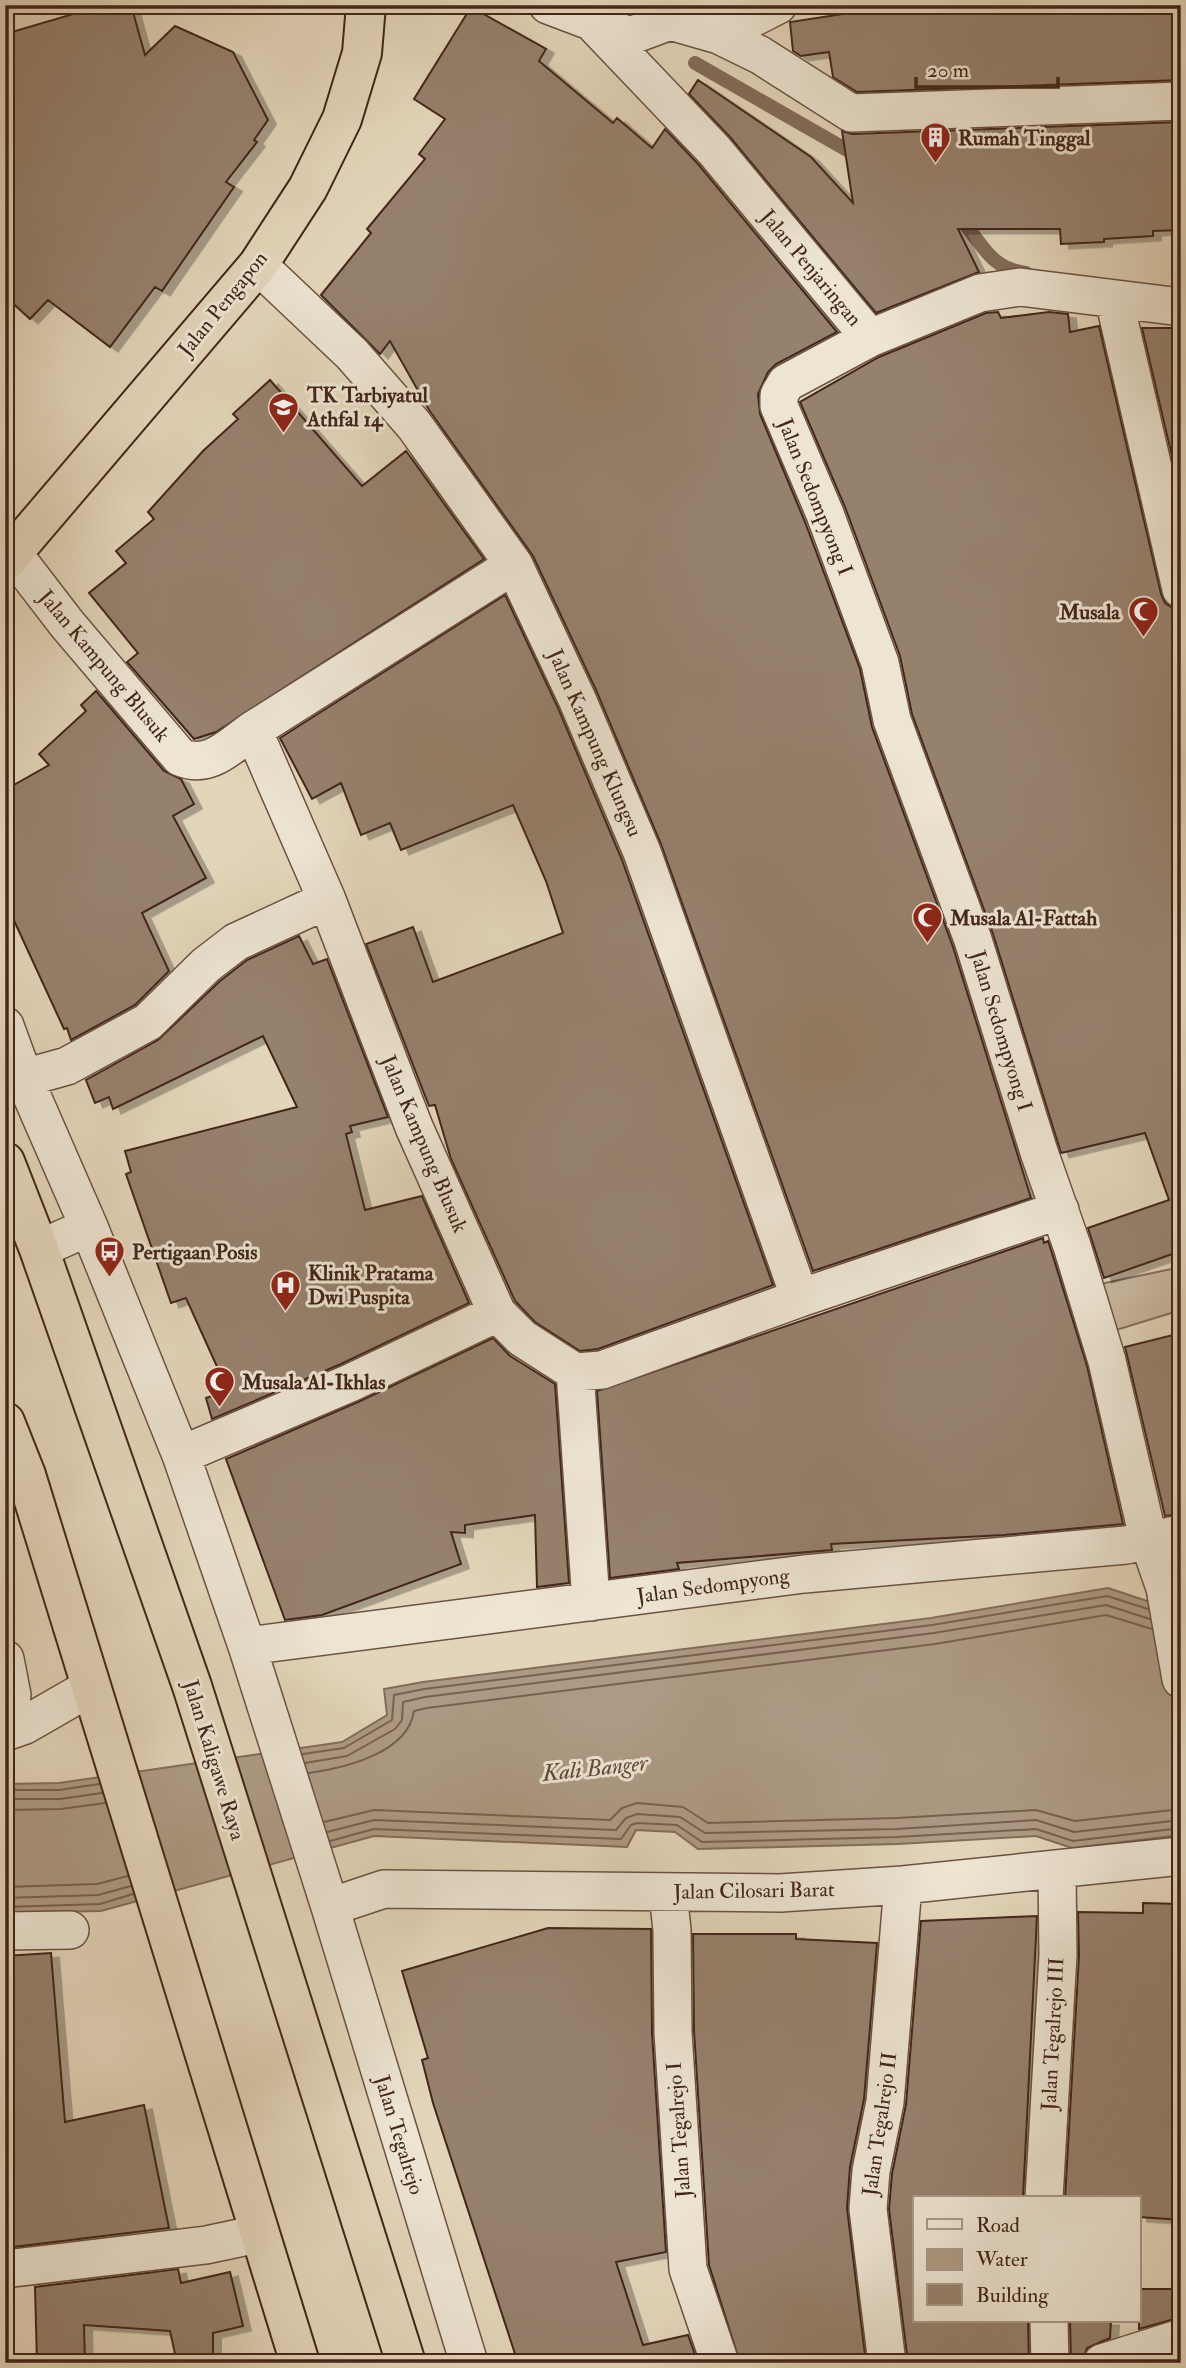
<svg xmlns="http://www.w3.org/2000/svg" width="1186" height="2368" font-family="'IM FELL Double Pica',serif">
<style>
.green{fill:#c8b79f;stroke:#866e5c;stroke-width:2}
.water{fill:#ad9a84;stroke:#836c5a;stroke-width:2}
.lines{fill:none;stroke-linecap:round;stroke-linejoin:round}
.shore{stroke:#78604f;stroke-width:2}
.stream{stroke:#836c5a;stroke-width:14}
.building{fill:#96816d;stroke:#43261a;stroke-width:2;filter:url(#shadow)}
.street-casing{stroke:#6b5242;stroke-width:40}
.highway-casing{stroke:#43261a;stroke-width:42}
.street{stroke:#ede4d2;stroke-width:37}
.highway{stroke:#e3d5ba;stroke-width:38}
.labels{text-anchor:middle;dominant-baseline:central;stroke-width:6;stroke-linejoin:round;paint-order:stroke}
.poi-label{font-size:21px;font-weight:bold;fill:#43261a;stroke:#ede4d2;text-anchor:start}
.street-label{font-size:21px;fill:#43261a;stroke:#ede4d2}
.water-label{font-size:23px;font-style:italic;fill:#63493a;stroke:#ede4d2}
</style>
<defs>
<filter id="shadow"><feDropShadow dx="8" dy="4.5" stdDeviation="0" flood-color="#0004"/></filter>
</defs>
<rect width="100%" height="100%" fill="#e3d5ba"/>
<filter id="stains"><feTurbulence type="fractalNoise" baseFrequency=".00286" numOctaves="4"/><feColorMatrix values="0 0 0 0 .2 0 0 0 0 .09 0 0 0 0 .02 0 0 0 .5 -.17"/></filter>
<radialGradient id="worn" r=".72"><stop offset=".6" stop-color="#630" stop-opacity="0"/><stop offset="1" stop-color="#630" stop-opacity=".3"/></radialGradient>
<path class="green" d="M 1181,1267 L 1181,1310 L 1113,1331 L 1100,1284 Z"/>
<path class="water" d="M 1108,1588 L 1153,1603 L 1181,1601 L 1181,1835 L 1072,1848 L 1036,1836 L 898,1844 L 698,1849 L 675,1832 L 636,1830 L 627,1847 L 374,1836 L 101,1911 L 5,1913 L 5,1784 L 59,1783 L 342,1742 L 387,1715 L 384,1689 L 423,1682 L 931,1618 Z"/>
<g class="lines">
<path class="shore" d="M 303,1754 L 344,1748 L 392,1720 L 394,1695 L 424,1689 L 932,1625 L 1107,1596 L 1148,1609
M 305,1763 L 347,1756 L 395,1729 L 402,1720 L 403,1702 L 425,1697 L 934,1633 L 1106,1605 L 1150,1619
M 309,1773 C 345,1768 408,1753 414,1711 L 427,1708 L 935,1644 L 1106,1615 L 1152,1629
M 5,1790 L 59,1790 L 99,1784
M 5,1799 L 60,1799 L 102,1793
M 5,1810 L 61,1809 L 105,1803
M 324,1822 L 374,1810 L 610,1820 L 622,1808 L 637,1803 L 683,1807 L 708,1823 L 897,1818 L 1036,1810 L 1075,1821 L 1181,1809
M 327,1832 L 374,1820 L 616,1830 L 626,1818 L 637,1814 L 680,1817 L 705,1833 L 897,1829 L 1036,1820 L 1074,1832 L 1181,1820
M 330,1841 L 374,1829 L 621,1839 L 631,1825 L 637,1823 L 677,1825 L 702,1842 L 897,1837 L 1036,1829 L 1073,1841 L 1181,1828
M 5,1887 L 97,1884 L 128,1876
M 5,1898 L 98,1895 L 131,1886
M 5,1907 L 100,1904 L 133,1894"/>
<path class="stream" d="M 695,63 L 861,158
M 956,215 C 982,239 986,268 1026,273"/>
</g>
<path class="building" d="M 104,5 L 131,5 L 145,55 L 175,26 L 233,52 L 268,120 L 254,140 L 257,142 L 226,182 L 234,187 L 162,291 L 155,287 L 110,347 L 48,300 L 30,319 L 5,296 L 5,34 Z
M 902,5 L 1181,5 L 1181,80 L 857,92 L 833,77 L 829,52 L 801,56 L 793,51 L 790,22 Z
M 471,7 L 546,49 L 539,61 L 613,123 L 617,118 L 652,148 L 665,129 L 698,164 L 837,332 L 776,364 L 768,372 L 758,394 L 760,414 L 805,522 L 860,669 L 872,727 L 953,947 L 1031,1198 L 813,1271 L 661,844 L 596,690 L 533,556 L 429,410 L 390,341 L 380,354 L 321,295 L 371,233 L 367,229 L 425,159 L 419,154 L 445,119 L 414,99 Z
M 698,80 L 811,157 L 853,203 L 842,131 L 852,134 L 1181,122 L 1181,230 L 1153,231 L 1153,236 L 1104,239 L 1104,242 L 1061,244 L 1060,229 L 958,229 L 979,272 L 876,313 L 730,137 L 689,94 Z
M 998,312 L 1001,318 L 1049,312 L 1068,314 L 1070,332 L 1099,326 L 1161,594 L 1165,603 L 1174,609 L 1181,655 L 1178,655 L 1181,679 L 1181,1251 L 1104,1278 L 1088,1228 L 1169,1200 L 1145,1133 L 1061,1153 L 993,934 L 912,714 L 900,656 L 845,507 L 800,402 L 879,357 L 986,313 Z
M 1142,328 L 1181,328 L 1181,495 Z
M 270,380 L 362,486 L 406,451 L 484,559 L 216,732 L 194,739 L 127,662 L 138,653 L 89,593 L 126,563 L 116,551 L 154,519 L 148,512 L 203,451 L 238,419 L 233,414 Z
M 505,595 L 558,708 L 622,860 L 773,1285 L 598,1349 L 580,1351 L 535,1322 L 515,1301 L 451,1159 L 435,1105 L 429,1106 L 366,944 L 413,927 L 433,982 L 563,933 L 546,881 L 513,805 L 401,850 L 390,823 L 361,835 L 341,783 L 312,799 L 280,738 Z
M 96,691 L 164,771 L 181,779 L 194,804 L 173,816 L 206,878 L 142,913 L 169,971 L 135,1005 L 71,1040 L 67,1028 L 64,1029 L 5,901 L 5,790 L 49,765 L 39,754 L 86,711 L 81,705 Z
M 299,936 L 313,964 L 327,959 L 388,1117 L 350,1126 L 352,1132 L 346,1134 L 365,1210 L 422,1196 L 469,1303 L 341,1364 L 212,1419 L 206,1398 L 228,1391 L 186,1298 L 171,1303 L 126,1174 L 131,1172 L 125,1151 L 297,1107 L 263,1036 L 113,1109 L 109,1097 L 95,1103 L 86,1080 L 158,1040 L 220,981 L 247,960 Z
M 1043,1238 L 1044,1243 L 1048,1241 L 1052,1253 L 1087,1366 L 1123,1524 L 1004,1535 L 831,1544 L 832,1550 L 677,1563 L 679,1569 L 610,1578 L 597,1391 Z
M 1181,1333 L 1181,1514 L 1165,1516 L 1125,1347 Z
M 493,1338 L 510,1356 L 555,1384 L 569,1583 L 537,1587 L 535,1515 L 465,1525 L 465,1533 L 451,1532 L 461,1564 L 322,1615 L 285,1620 L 226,1459 L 358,1402 Z
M 1143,1903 L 1181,1904 L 1181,2220 L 1139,2217 L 1139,2198 L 1065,2198 L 1079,1956 L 1078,1912 L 1143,1913 Z
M 1037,1916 L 1023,2198 L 915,2198 L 915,2321 L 1028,2321 L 1029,2363 L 908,2363 L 889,2209 L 892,2174 L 906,2104 L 921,1921 Z
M 548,1928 L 651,1929 L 652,2033 L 666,2252 L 616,2262 L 643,2345 L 688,2335 L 698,2363 L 518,2363 L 433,2103 L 422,2060 L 428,2058 L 402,1971 Z
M 693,1934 L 796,1934 L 796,1939 L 877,1943 L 864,2099 L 850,2167 L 847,2208 L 866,2363 L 740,2363 L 709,2265 L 694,2031 Z
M 51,1953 L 65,2122 L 144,2105 L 169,2228 L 5,2248 L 5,1956 Z
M 178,2269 L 181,2283 L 230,2272 L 243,2326 L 213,2333 L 213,2363 L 177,2363 L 170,2331 L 84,2325 L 85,2363 L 37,2363 L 35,2287 Z
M 1139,2289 L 1178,2289 L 1178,2318 L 1139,2329 Z
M 1070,2321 L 1111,2321 L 1110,2338 L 1087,2348 L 1082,2363 L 1071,2363 Z"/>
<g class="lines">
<defs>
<path id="street" d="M 548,5 L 630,36 L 670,21 L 719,35 L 760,55 L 851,113 L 1181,101
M 592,22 L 714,150 L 870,338 L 980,293 L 1020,287 L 1181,307
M 719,35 L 778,5
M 258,265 L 352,354 L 414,425 L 514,565 L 577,699 L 642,852 L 800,1298
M 1114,299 L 1181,589
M 870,338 L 786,383 L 779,395 L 779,406 L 825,514 L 880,663 L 892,720 L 973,940 L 1039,1152 L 1072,1246 L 1107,1361 L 1149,1542 L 1165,1588 L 1181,1679
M 14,555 L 67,624 L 180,757 C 209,770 230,746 253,730 L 327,900 L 414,1127 L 497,1313 L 522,1338 L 575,1372 L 602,1370 L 800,1298 L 1060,1210
M 253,730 L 514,565
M 5,1026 L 24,1078 L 67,1066 L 148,1022 L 206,965 L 236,942 L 327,900
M 5,1088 L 24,1078 L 89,1227 L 181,1455 L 247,1646 L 330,1907 L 469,2363
M 39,1249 L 89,1227
M 575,1372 L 591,1602
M 181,1455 L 350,1383 L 497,1313
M 247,1646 L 804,1574 L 1126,1545 L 1181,1534
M 5,1659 L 12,1695 L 6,1732
M 5,1732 L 25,1725 L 91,1687
M 668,1893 L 672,1930 L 673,2032 L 688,2269 L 720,2363
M 330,1907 L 384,1889 L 780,1893 L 903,1885 L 1181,1856
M 5,1931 L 70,1930
M 1044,2198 L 1058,1955 L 1057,1870
M 5,2269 L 206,2245 L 258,2234
M 1049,2321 L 1050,2363
M 887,2363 L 868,2209 L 871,2171 L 885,2102 L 903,1885
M 1102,2363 L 1181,2338"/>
<path id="highway" d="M 5,562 L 258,265 L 308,188 L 342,119 L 362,53 L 366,5
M 5,1162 L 39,1249 L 192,1686 L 406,2363
M 5,1422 L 26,1475 L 300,2363"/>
</defs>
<use href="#street" class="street-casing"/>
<use href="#highway" class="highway-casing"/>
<use href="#street" class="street"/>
<use href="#highway" class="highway"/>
</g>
<defs>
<symbol id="building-pin" viewBox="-11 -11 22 30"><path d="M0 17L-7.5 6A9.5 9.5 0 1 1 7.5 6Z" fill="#8f2418" stroke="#ede4d2"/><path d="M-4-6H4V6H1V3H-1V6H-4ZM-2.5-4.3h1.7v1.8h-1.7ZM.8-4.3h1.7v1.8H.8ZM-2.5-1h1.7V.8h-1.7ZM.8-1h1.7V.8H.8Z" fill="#fff"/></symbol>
<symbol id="school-pin" viewBox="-11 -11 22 30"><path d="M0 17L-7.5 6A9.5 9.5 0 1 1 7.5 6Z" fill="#8f2418" stroke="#ede4d2"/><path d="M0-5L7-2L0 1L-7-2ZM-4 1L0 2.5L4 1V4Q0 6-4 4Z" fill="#fff"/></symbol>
<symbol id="mosque-pin" viewBox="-11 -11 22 30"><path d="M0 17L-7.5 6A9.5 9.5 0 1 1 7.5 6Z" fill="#8f2418" stroke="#ede4d2"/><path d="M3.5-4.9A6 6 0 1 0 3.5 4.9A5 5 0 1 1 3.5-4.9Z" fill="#fff"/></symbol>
<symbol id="bus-pin" viewBox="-11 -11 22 30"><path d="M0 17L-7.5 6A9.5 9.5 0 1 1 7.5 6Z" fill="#8f2418" stroke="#ede4d2"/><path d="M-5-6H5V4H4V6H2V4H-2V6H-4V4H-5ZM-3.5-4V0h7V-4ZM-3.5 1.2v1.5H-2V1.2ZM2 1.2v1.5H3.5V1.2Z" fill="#fff"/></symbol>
<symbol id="hospital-pin" viewBox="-11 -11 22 30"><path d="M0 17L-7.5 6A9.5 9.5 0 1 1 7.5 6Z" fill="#8f2418" stroke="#ede4d2"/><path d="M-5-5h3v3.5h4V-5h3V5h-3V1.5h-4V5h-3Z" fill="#fff"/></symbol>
</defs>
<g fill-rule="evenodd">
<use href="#building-pin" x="918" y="120" width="35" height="47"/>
<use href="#school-pin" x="266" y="390" width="35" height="47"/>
<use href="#mosque-pin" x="1126" y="594" width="35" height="47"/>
<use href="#mosque-pin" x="910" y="900" width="35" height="47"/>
<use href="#bus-pin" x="92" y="1234" width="35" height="47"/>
<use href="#hospital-pin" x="268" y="1268" width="35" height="47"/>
<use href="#mosque-pin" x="202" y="1364" width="35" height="47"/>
</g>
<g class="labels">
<g class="poi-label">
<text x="958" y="138">Rumah Tinggal</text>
<text x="307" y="395">TK Tarbiyatul<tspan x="307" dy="24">Athfal 14</tspan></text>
<text x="1120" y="612" text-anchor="end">Musala</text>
<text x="950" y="918">Musala Al-Fattah</text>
<text x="132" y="1252">Pertigaan Posis</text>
<text x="308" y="1273">Klinik Pratama<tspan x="308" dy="24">Dwi Puspita</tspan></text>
<text x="242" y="1382">Musala Al-Ikhlas</text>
</g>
<g class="street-label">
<text transform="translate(811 268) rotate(50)">Jalan Penjaringan</text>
<text transform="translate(223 304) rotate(-51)">Jalan Pengapon</text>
<text transform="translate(815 497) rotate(68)">Jalan Sedompyong I</text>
<text transform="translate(104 666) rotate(50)">Jalan Kampung Blusuk</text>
<text transform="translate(595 743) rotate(66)">Jalan Kampung Klungsu</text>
<text transform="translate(1001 1031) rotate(73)">Jalan Sedompyong I</text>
<text transform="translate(424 1144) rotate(67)">Jalan Kampung Blusuk</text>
<text transform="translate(713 1586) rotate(-8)">Jalan Sedompyong</text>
<text transform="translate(214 1760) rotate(73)">Jalan Kaligawe Raya</text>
<text transform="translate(754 1891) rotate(-1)">Jalan Cilosari Barat</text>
<text transform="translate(1053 2034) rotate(-87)">Jalan Tegalrejo III</text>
<text transform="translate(880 2124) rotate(-82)">Jalan Tegalrejo II</text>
<text transform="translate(679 2130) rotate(-94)">Jalan Tegalrejo I</text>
<text transform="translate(399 2135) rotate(73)">Jalan Tegalrejo</text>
</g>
<g class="water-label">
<text transform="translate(595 1768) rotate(-6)">Kali Banger</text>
</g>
</g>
<rect width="1186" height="2368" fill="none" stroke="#e3d5ba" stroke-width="28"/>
<rect x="7" y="7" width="1172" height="2354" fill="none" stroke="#43261a" stroke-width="3.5"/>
<rect x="14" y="14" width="1158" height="2340" fill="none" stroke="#43261a" stroke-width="2"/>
<rect x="913" y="2196" width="228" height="126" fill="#ede4d2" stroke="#a99888" stroke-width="2"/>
<rect x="927" y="2219" width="35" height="10" fill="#ede4d2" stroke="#a99888" stroke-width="2"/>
<text x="976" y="2232" font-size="21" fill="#43261a">Road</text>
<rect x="927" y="2249" width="35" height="21" fill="#ad9a84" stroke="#a99888" stroke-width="2"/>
<text x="976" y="2266" font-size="21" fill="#43261a">Water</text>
<rect x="927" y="2284" width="35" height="21" fill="#96816d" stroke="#a99888" stroke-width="2"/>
<text x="976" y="2302" font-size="21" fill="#43261a">Building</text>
<path d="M916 77v10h142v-10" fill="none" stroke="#43261a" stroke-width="3.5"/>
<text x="927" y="77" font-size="21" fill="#43261a" stroke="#ede4d2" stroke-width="5" paint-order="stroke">20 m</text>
<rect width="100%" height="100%" filter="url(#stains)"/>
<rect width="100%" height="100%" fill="url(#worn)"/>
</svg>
